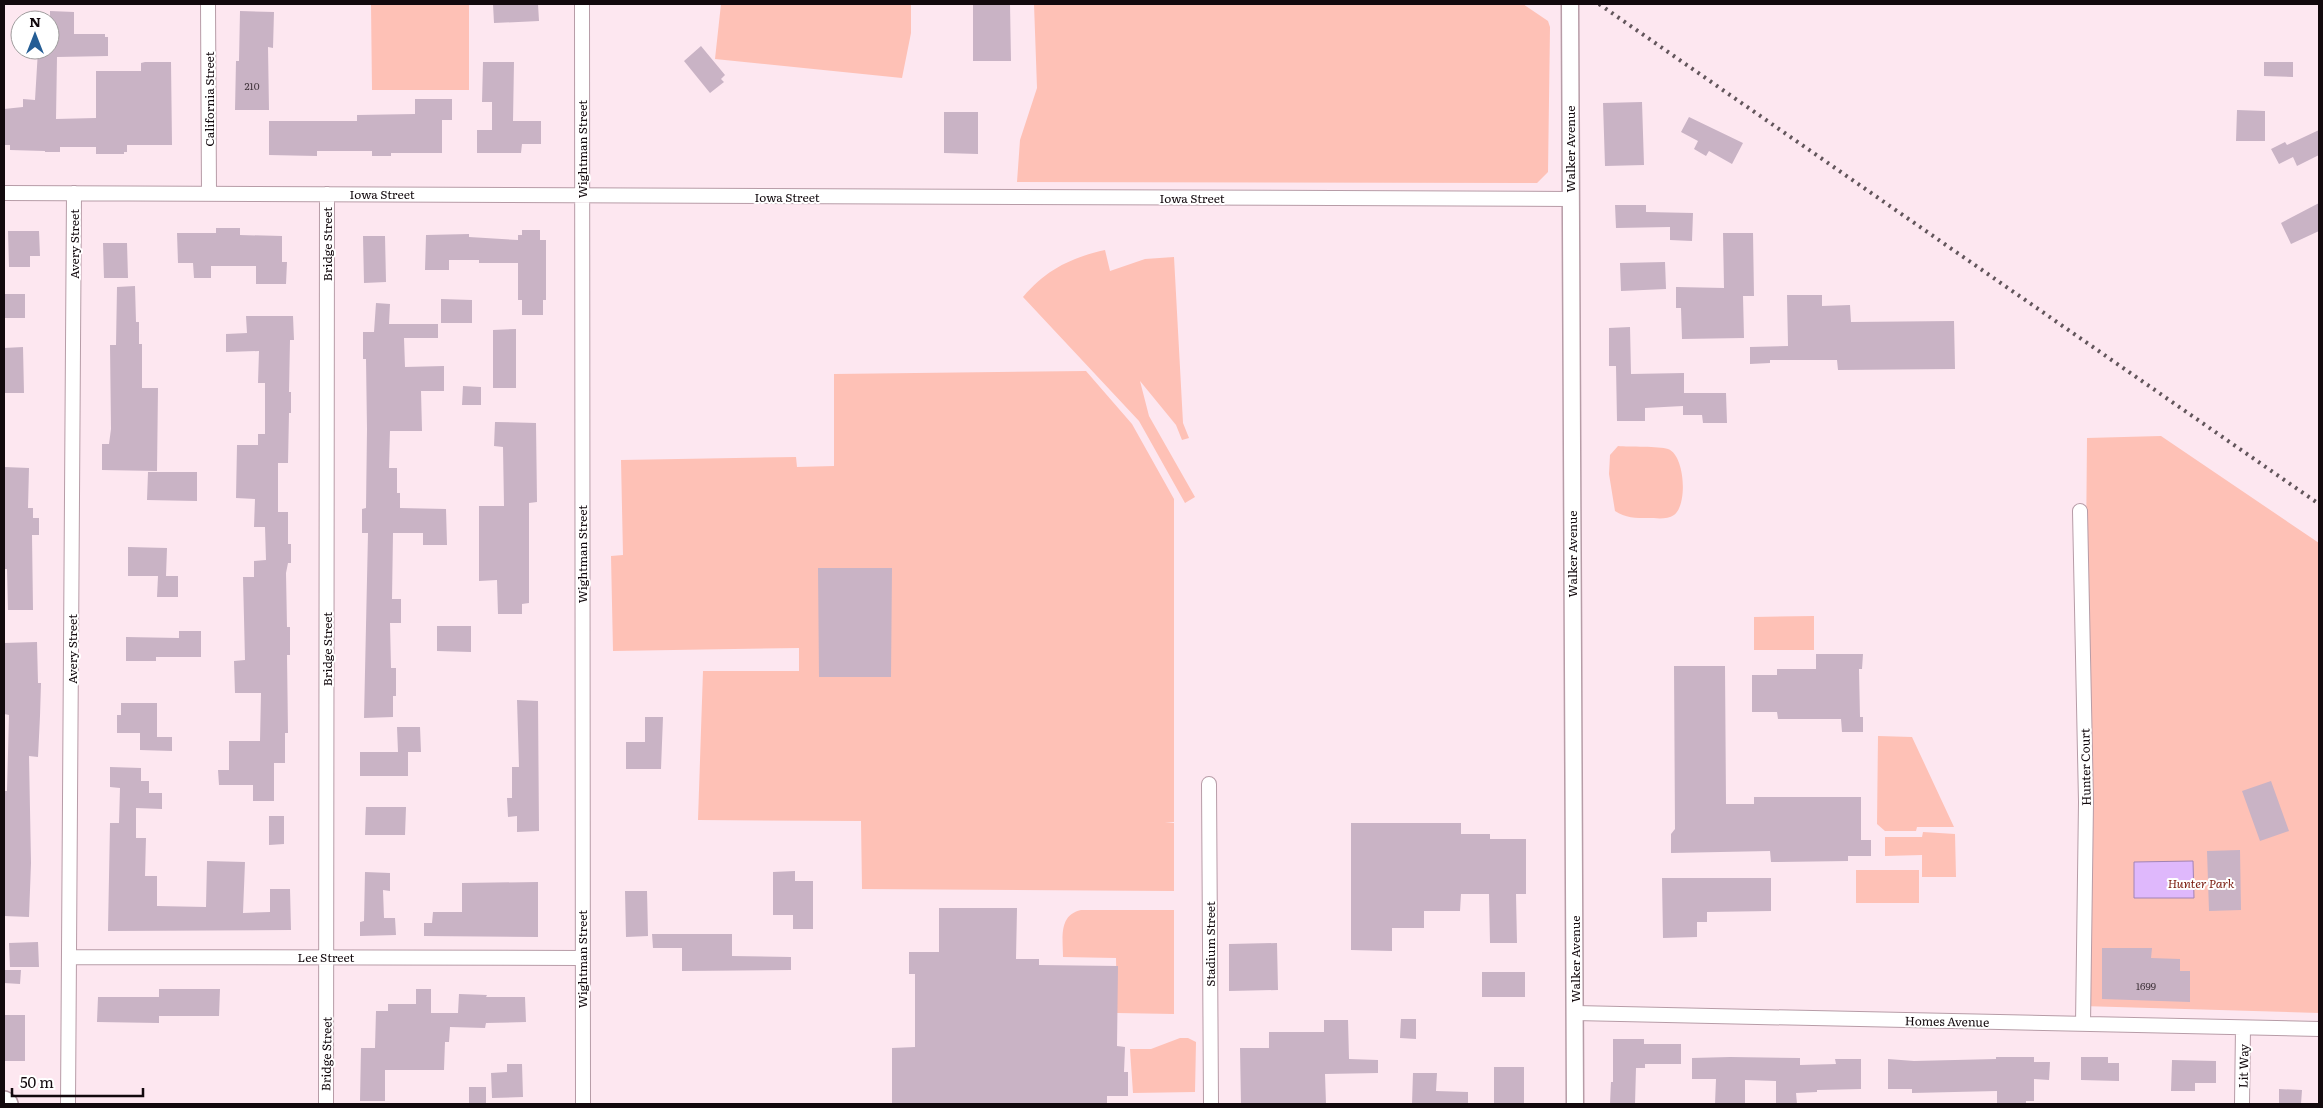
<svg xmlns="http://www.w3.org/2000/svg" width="2323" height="1108" font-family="Literata,serif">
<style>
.green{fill:#fec1b6}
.water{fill:#dfb8fc;stroke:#a284b4}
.building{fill:#c9b3c5}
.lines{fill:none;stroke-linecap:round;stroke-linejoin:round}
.minor-casing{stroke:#b79ca7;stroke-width:16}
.tertiary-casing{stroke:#b79ca7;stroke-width:19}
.primary-casing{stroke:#b79ca7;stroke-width:24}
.minor{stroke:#fff;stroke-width:14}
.tertiary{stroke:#fff;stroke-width:16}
.primary{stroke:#fff;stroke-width:21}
.rail{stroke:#62555b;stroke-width:4;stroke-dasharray:2.5 5;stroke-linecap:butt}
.labels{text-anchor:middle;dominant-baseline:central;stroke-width:4;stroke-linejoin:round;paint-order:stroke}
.number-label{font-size:10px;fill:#40343b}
.street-label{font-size:12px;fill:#12090d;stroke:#fff}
.park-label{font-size:12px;font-style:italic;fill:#791a0e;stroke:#fff}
</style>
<rect width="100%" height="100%" fill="#fde7f0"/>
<path class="green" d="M 371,4 L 469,4 L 469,90 L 372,90 Z
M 721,4 L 911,4 L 911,33 L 902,78 L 715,59 Z
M 1034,4 L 1523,4 L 1548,21 L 1550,27 L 1548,172 L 1537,183 L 1017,182 L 1020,140 L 1037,88 Z
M 1105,250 L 1110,271 L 1145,259 L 1174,257 L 1183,423 L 1189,438 L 1182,440 L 1176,425 L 1140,381 L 1149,416 L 1195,497 L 1185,503 L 1139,421 L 1023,297 C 1046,270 1070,258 1105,250 Z
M 1086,371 L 1132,424 L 1174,499 L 1174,822 L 1165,823 L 1174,823 L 1174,891 L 862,889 L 861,821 L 698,820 L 703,671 L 799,671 L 799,648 L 613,651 L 611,556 L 623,555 L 621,460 L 796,457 L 797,467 L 834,466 L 834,374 Z
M 2161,436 L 2319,543 L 2319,1013 L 2082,1006 L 2087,438 Z
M 1618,446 C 1629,447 1659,446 1668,449 C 1685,455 1688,505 1674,515 C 1667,520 1656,518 1648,518 C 1636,518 1625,518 1615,511 L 1609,474 L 1610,455 Z
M 1814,616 L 1814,650 L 1754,650 L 1754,617 Z
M 1878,736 L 1912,737 L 1954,827 L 1917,827 L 1916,831 L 1885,831 L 1877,824 Z
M 1923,832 L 1955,834 L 1956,877 L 1922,877 L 1922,855 L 1885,856 L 1885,837 L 1922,837 Z
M 1856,870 L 1919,870 L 1919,903 L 1856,903 Z
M 1081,910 L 1174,910 L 1174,1014 L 1117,1013 L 1116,958 L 1063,957 C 1063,939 1058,915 1081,910 Z
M 1180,1038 L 1188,1038 L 1196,1042 L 1195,1092 L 1133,1093 L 1130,1049 L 1151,1049 Z"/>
<path class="water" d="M 2193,861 L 2194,898 L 2134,898 L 2134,862 Z"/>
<path class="building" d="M 493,4 L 538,4 L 539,21 L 494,23 Z
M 973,4 L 1010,4 L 1011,61 L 973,61 Z
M 50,11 L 74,12 L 74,34 L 105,34 L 105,37 L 108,37 L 108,56 L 57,57 L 56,119 L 96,118 L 96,71 L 141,71 L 141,63 L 145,62 L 171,62 L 172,145 L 127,145 L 127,152 L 124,152 L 124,154 L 96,154 L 96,147 L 60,147 L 60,152 L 45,152 L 45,151 L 10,150 L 10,145 L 4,145 L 4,109 L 23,107 L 23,99 L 35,100 L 38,50 L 50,50 Z
M 240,11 L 274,12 L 273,48 L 268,47 L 269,110 L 235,110 L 236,61 L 239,61 Z
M 701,46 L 725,75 L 721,79 L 724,82 L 710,93 L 684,61 Z
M 483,62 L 514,62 L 513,121 L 541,121 L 541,144 L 522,144 L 521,153 L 477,153 L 477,130 L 492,130 L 492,102 L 482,102 Z
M 2264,62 L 2293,62 L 2293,77 L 2264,76 Z
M 415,99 L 452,99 L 452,120 L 442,120 L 442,153 L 391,153 L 391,156 L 372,156 L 372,151 L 317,151 L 317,156 L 269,155 L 269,121 L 357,121 L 357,115 L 415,114 Z
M 1642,102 L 1644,165 L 1605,166 L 1603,103 Z
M 2237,110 L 2265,111 L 2265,141 L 2236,141 Z
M 944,112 L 978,112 L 978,154 L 944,153 Z
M 1689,117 L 1743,143 L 1732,164 L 1709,151 L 1706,156 L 1694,149 L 1698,141 L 1681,132 Z
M 2319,130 L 2319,155 L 2297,166 L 2293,157 L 2279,164 L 2271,149 L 2285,142 L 2287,145 Z
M 2319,203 L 2319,231 L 2291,244 L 2281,223 Z
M 1615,205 L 1646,205 L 1646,212 L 1693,213 L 1692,241 L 1670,240 L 1670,227 L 1616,228 Z
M 216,228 L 240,228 L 240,235 L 282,236 L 282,262 L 287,262 L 286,284 L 256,284 L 256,266 L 211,266 L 211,278 L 194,278 L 193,263 L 178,263 L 177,233 L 216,233 Z
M 522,230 L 540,230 L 540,240 L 546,240 L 546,300 L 543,300 L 543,315 L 522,315 L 522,300 L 518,300 L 518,263 L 479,263 L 479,260 L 449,260 L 449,270 L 425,270 L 426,235 L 469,234 L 469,237 L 518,240 L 518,235 L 522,235 Z
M 8,231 L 39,231 L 40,256 L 30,256 L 30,267 L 9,267 Z
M 1723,233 L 1753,233 L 1754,296 L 1743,296 L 1744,338 L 1682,339 L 1681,308 L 1676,308 L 1676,287 L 1724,288 Z
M 363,236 L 385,236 L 386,282 L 364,283 Z
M 103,243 L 127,243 L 128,278 L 104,278 Z
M 1665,262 L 1666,289 L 1621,291 L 1620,263 Z
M 135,286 L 136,322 L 139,322 L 139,344 L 142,344 L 142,388 L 158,388 L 157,471 L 102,470 L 102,444 L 109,444 L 111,429 L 110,345 L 116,345 L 117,287 Z
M 4,294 L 25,294 L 25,318 L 4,318 Z
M 1787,295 L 1822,295 L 1822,306 L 1850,305 L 1851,322 L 1954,321 L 1955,369 L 1838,370 L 1837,360 L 1770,360 L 1770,363 L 1750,364 L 1750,347 L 1788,346 Z
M 441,299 L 472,300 L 472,323 L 441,323 Z
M 376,303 L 390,304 L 389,324 L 438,324 L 438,338 L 404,338 L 405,367 L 444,366 L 444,391 L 421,391 L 422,431 L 390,431 L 389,468 L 397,468 L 397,493 L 400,493 L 400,508 L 446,509 L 447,545 L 423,545 L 423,533 L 393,533 L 392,599 L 401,599 L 401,623 L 390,623 L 391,668 L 396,668 L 396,696 L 393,696 L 393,717 L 364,718 L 368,533 L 362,533 L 362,509 L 366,508 L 367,429 L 366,359 L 363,359 L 363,332 L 374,332 Z
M 246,316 L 293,316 L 294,340 L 290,340 L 289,392 L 291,392 L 291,413 L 289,413 L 288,463 L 278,463 L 278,512 L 288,512 L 288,544 L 291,544 L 291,563 L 288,563 L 286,573 L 287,627 L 290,627 L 290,655 L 287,655 L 288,733 L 285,733 L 285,763 L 274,763 L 274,801 L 253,801 L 253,785 L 219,785 L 218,770 L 229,770 L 229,741 L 260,741 L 261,693 L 235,693 L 234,661 L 245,660 L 243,577 L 254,577 L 254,561 L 266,560 L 265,527 L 254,527 L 255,499 L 236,498 L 237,445 L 258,445 L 258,434 L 265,434 L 265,383 L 258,383 L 259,351 L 226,352 L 226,334 L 247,333 Z
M 1630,327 L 1631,374 L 1684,373 L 1684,393 L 1726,393 L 1727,423 L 1703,423 L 1702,415 L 1683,415 L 1683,406 L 1645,408 L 1645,421 L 1617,421 L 1616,366 L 1609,366 L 1609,328 Z
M 516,329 L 516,388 L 493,388 L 493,330 Z
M 23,347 L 24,393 L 4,393 L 4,348 Z
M 463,386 L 481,387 L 481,405 L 462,405 Z
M 495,422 L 536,423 L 537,502 L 529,503 L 529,603 L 522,604 L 522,614 L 498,614 L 497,580 L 479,581 L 479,506 L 504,506 L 503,447 L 494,446 Z
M 4,467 L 29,468 L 28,508 L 33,508 L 33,518 L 39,518 L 39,535 L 32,535 L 33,610 L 8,610 L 7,569 L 4,569 Z
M 148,472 L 197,472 L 197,501 L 147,500 Z
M 128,547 L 167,548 L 166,576 L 178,576 L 178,597 L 157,597 L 158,576 L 128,576 Z
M 818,568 L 892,568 L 891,677 L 819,677 Z
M 437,626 L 471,626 L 471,652 L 437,651 Z
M 179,631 L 201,631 L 201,657 L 156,657 L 156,661 L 126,661 L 126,637 L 179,638 Z
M 37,642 L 38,683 L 41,683 L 40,716 L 38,757 L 29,756 L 31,863 L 29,917 L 4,916 L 4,791 L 7,791 L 9,715 L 4,714 L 4,643 Z
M 1816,654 L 1863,654 L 1862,669 L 1859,669 L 1860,717 L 1863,717 L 1863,732 L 1842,732 L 1841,719 L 1778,719 L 1777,712 L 1752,712 L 1752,675 L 1777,675 L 1777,669 L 1816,669 Z
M 1674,666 L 1725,666 L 1726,804 L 1754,804 L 1754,797 L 1861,797 L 1861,840 L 1871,840 L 1871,856 L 1848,856 L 1848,861 L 1771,862 L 1770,851 L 1671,853 L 1671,834 L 1675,829 Z
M 517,700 L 538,701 L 539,831 L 517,832 L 517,816 L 508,817 L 507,798 L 512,798 L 512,767 L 519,767 Z
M 121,703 L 157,703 L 157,737 L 172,737 L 172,751 L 140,750 L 140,733 L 117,733 L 117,715 L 121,715 Z
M 645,717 L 663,717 L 661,769 L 626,769 L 626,742 L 645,742 Z
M 397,727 L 420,727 L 421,752 L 408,752 L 408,776 L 360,776 L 360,752 L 398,752 Z
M 110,767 L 141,768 L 141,781 L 149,781 L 149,793 L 162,793 L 162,809 L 136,808 L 136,838 L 146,838 L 145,876 L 157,876 L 157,906 L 206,907 L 207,861 L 245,862 L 243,913 L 270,912 L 270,889 L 290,889 L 291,930 L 108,931 L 110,823 L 119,823 L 120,788 L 110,787 Z
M 2271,781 L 2289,831 L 2260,841 L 2242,791 Z
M 366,807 L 406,807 L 405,835 L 365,835 Z
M 269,816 L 284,816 L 284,844 L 269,845 Z
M 1351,823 L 1461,823 L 1461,834 L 1490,834 L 1490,839 L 1526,839 L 1526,894 L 1516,894 L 1517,943 L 1490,943 L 1489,894 L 1461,894 L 1460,911 L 1424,911 L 1424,928 L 1392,928 L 1392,951 L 1351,950 Z
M 2240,850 L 2241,910 L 2209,911 L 2207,851 Z
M 795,871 L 795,881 L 813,881 L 813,929 L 793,929 L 793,915 L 773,915 L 773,872 Z
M 365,872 L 390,873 L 390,891 L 383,890 L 384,918 L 395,918 L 396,935 L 360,936 L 360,922 L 364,921 Z
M 1662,878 L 1771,878 L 1771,911 L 1707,912 L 1707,922 L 1697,922 L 1697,937 L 1663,938 Z
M 538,882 L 538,937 L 424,936 L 424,923 L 432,923 L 433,912 L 462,912 L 462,883 Z
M 625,891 L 647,891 L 648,936 L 626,937 Z
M 939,908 L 1017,908 L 1016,959 L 1039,959 L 1039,965 L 1118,966 L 1117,1046 L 1125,1047 L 1124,1072 L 1128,1072 L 1128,1096 L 1107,1096 L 1107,1104 L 892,1104 L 892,1048 L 915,1047 L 915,974 L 909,974 L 909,952 L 939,952 Z
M 652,934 L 732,934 L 732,956 L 791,957 L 791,970 L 682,971 L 682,948 L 653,948 Z
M 38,942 L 39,967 L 10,967 L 9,943 Z
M 1277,943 L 1278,990 L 1229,991 L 1229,944 Z
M 2102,948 L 2152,948 L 2151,958 L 2180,959 L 2180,971 L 2190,971 L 2190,1002 L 2102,999 Z
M 4,970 L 21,970 L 20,984 L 4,983 Z
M 1482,972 L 1525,972 L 1525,997 L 1482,997 Z
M 159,989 L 220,989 L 219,1016 L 159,1016 L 159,1023 L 97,1022 L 98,997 L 159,997 Z
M 416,989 L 431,989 L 431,1013 L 458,1013 L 459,994 L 487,995 L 486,997 L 525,997 L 526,1022 L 486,1023 L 485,1028 L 450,1027 L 449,1042 L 445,1042 L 444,1070 L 385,1070 L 385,1101 L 360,1101 L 361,1048 L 375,1048 L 376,1011 L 388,1011 L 388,1004 L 416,1004 Z
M 4,1015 L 25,1015 L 25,1061 L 4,1061 Z
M 1401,1019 L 1416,1019 L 1416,1039 L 1400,1038 Z
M 1324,1020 L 1348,1020 L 1349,1059 L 1378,1060 L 1378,1073 L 1325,1074 L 1326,1104 L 1241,1104 L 1240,1048 L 1269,1048 L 1269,1032 L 1324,1032 Z
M 1613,1039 L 1644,1039 L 1644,1044 L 1681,1044 L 1681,1064 L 1645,1064 L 1645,1068 L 1636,1068 L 1635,1104 L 1610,1104 L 1611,1082 L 1613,1082 Z
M 1730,1057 L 1800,1058 L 1800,1065 L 1836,1064 L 1835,1059 L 1861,1059 L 1861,1089 L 1817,1090 L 1817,1092 L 1796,1093 L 1797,1104 L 1776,1104 L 1776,1081 L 1745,1080 L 1745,1104 L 1715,1104 L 1716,1079 L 1692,1079 L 1692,1058 Z
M 1996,1057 L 2034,1057 L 2034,1062 L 2050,1062 L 2049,1080 L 2034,1079 L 2034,1101 L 2026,1101 L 2026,1104 L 1997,1104 L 1997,1091 L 1912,1093 L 1912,1089 L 1888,1089 L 1888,1059 L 1914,1061 L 1996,1059 Z
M 2081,1057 L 2108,1057 L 2108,1063 L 2119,1063 L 2119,1081 L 2081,1080 Z
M 2172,1060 L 2216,1061 L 2216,1083 L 2195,1083 L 2195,1091 L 2171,1091 Z
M 507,1064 L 522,1064 L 523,1097 L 492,1098 L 491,1073 L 507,1072 Z
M 1494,1067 L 1524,1067 L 1524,1104 L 1494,1104 Z
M 1413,1073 L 1437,1073 L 1436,1091 L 1468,1092 L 1468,1104 L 1412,1104 Z
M 469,1087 L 486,1087 L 486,1104 L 469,1104 Z
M 2279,1089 L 2302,1090 L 2301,1104 L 2279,1104 Z"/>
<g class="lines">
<defs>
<path id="minor" d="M 208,4 L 209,194
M 582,4 L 583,1104
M 4,193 L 1570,199
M 2080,511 L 2086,802 L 2083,1024
M 1209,784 L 1211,1104
M 70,957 L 582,958
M 1575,1013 L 2319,1029
M 68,1104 L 74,193
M 326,1104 L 327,194
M 2242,1104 L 2243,1028"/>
<path id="tertiary" d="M 1570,4 L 1575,1104"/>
<path id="primary" d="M 4,1102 L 7,1104"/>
</defs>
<use href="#minor" class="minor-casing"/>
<use href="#tertiary" class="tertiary-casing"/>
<use href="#primary" class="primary-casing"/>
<use href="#minor" class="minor"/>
<use href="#tertiary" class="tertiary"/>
<use href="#primary" class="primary"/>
<path class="rail" d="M 1599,4 L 2319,504"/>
</g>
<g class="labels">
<g class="number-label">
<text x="252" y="85">210</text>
<text x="2146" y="985">1699</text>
</g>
<g class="street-label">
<text transform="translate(209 99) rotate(-90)">California Street</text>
<text transform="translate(582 149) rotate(-90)">Wightman Street</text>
<text transform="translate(1570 149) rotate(-90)">Walker Avenue</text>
<text x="382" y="194">Iowa Street</text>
<text x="787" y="197">Iowa Street</text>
<text x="1192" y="198">Iowa Street</text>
<text transform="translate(74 244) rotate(-90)">Avery Street</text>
<text transform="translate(327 244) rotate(-90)">Bridge Street</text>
<text transform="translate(582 554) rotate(-90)">Wightman Street</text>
<text transform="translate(1572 554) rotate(-90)">Walker Avenue</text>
<text transform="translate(72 649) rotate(-90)">Avery Street</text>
<text transform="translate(327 649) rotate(-90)">Bridge Street</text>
<text transform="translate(2085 767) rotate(-91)">Hunter Court</text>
<text transform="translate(1210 944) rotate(-90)">Stadium Street</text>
<text x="326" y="957">Lee Street</text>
<text transform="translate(582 959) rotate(-90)">Wightman Street</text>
<text transform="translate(1575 959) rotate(-90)">Walker Avenue</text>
<text transform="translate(1947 1021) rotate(1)">Homes Avenue</text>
<text transform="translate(326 1054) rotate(-89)">Bridge Street</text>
<text transform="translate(2243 1066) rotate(-89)">Lit Way</text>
</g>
<g class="park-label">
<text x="2201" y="883">Hunter Park</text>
</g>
</g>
<rect width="2323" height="1108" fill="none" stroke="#12090d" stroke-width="10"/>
<g transform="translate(35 35)"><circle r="24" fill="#ffffff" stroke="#a09d9e"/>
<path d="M0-4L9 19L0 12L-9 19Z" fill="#245d95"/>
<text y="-8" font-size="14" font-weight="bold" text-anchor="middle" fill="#12090d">N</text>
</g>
<path d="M12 1088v8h131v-8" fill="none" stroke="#12090d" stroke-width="2.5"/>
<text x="20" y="1088" font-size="15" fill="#12090d" stroke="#ffffff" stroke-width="4" paint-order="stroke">50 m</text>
</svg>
